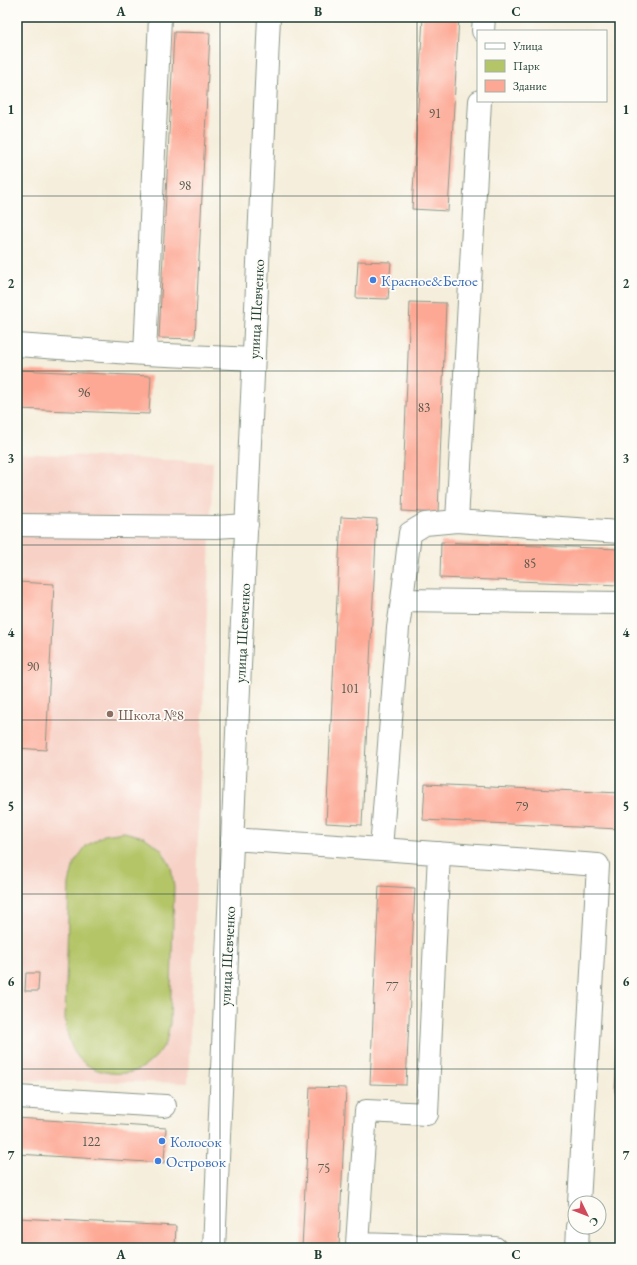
<svg xmlns="http://www.w3.org/2000/svg" width="637" height="1265" font-family="'EB Garamond',serif">
<style>
.built{fill:#f7d1c6}
.green{fill:#b4c568;stroke:#6a814e}
.building{fill:#fda894}
.lines{fill:none;stroke-linecap:round;stroke-linejoin:round}
.minor-casing{stroke:#8a9688;stroke-width:24}
.minor{stroke:#fff;stroke-width:22}
.grid{fill:none;stroke:#1f3d34;stroke-width:1;stroke-opacity:0.55}
.shop-dot{fill:#3f7fe0;stroke:#fdfcf7;stroke-width:1.5}
.education-dot{fill:#8d6e63;stroke:#fdfcf7;stroke-width:1.5}
.labels{text-anchor:middle;dominant-baseline:central;stroke-width:3.5;stroke-linejoin:round;paint-order:stroke}
.number-label{font-size:13px;fill:#56584c}
.shop-label{font-size:15px;fill:#366cbe;stroke:#fdfcf7;text-anchor:start}
.street-label{font-size:15px;fill:#1f3d34;stroke:#fdfcf7}
.education-label{font-size:15px;fill:#785e54;stroke:#fdfcf7;text-anchor:start}
.neatline{fill:none;stroke:#1f3d34;stroke-width:1.5}
.grid-label{font-size:13px;text-anchor:middle;font-weight:bold;fill:#1f3d34}
</style>
<rect width="100%" height="100%" fill="#fdfcf7"/>
<filter id="ink" filterUnits="userSpaceOnUse"><feTurbulence type="fractalNoise" baseFrequency=".025" numOctaves="2"/><feDisplacementMap in="SourceGraphic" scale="8" xChannelSelector="R" yChannelSelector="G"/><feConvolveMatrix kernelMatrix="1 2 1 2 8 2 1 2 1" color-interpolation-filters="sRGB"/></filter>
<filter id="wash" filterUnits="userSpaceOnUse"><feTurbulence type="fractalNoise" baseFrequency=".012" numOctaves="4" result="noise"/><feDisplacementMap in="SourceGraphic" scale="16" xChannelSelector="R" yChannelSelector="G"/><feGaussianBlur stdDeviation="0.9" result="paint"/><feColorMatrix in="noise" values="0 0 0 0 0 0 0 0 0 0 0 0 0 0 0 0 0 1.4 0 .05"/><feComposite in="paint" operator="in"/></filter>
<g filter="url(#wash)">
<rect width="100%" height="100%" fill="#f5eedc"/>
<path class="built" d="M 17,453 L 213,462 L 188,1083 L 17,1080 L 17,983 L 18,966 L 17,966 Z"/>
<path class="green" d="M 124,832 L 144,837 L 161,849 L 171,867 L 174,887 L 170,1024 C 168,1030 168,1039 164,1045 C 158,1056 147,1067 135,1071 C 117,1077 90,1072 78,1057 C 69,1046 67,1033 65,1019 L 69,883 L 74,863 L 86,846 L 104,835 Z"/>
<g id="blocks">
<path class="building" d="M 423,17 L 459,17 L 448,211 L 412,209 Z
M 174,32 L 210,33 L 195,339 L 159,338 Z
M 358,261 L 391,262 L 388,299 L 356,298 Z
M 410,302 L 446,303 L 438,513 L 402,511 Z
M 17,370 L 151,376 L 149,414 L 17,409 Z
M 341,517 L 377,519 L 362,825 L 326,823 Z
M 441,542 L 620,549 L 620,585 L 440,578 Z
M 17,582 L 54,584 L 46,750 L 17,748 Z
M 425,784 L 620,793 L 620,829 L 423,820 Z
M 379,886 L 415,888 L 406,1085 L 370,1084 Z
M 26,973 L 39,973 L 38,991 L 25,991 Z
M 619,1000 L 620,1000 L 620,1092 L 615,1092 Z
M 310,1087 L 346,1088 L 339,1248 L 302,1248 Z
M 17,1118 L 166,1128 L 164,1163 L 17,1154 Z
M 17,1218 L 176,1226 L 175,1248 L 17,1248 Z"/>
</g>
</g>
<g filter="url(#ink)">
<use href="#blocks" fill-opacity="0" stroke="#8a9688" stroke-width="1"/>
<g class="lines">
<defs>
<path id="minor" d="M 483,31 L 484,17
M 17,345 L 145,354 L 254,359
M 145,354 L 160,17
M 457,521 L 480,101
M 17,525 L 216,527 L 247,525
M 402,600 L 410,533 L 425,524 L 457,521 L 620,532
M 232,839 L 381,849 L 398,628 L 402,600 L 620,603
M 381,849 L 598,865 L 579,1203
M 439,853 L 427,1114 L 366,1111 L 357,1244 L 495,1248
M 17,1097 L 165,1106
M 214,1248 L 269,17
M 577,1248 L 578,1227"/>
</defs>
<use href="#minor" class="minor-casing"/>
<use href="#minor" class="minor"/>
</g>
</g>
<path class="grid" d="M 220,17 L 220,1248M 417,17 L 417,1248M 17,196 L 620,196M 17,371 L 620,371M 17,545 L 620,545M 17,720 L 620,720M 17,894 L 620,894M 17,1069 L 620,1069"/>
<g class="shop-dot">
<circle cx="373" cy="280" r="4"/>
<circle cx="162" cy="1141" r="4"/>
<circle cx="158" cy="1161" r="4"/>
</g>
<circle class="education-dot" cx="110" cy="714" r="4"/>
<g class="labels">
<g class="number-label">
<text x="435" y="113">91</text>
<text x="185" y="185">98</text>
<text x="84" y="392">96</text>
<text x="424" y="407">83</text>
<text x="530" y="563">85</text>
<text x="33" y="666">90</text>
<text x="350" y="688">101</text>
<text x="522" y="806">79</text>
<text x="392" y="986">77</text>
<text x="91" y="1141">122</text>
<text x="324" y="1168">75</text>
</g>
<g class="shop-label">
<text x="381" y="280">Красное&amp;Белое</text>
<text x="170" y="1141">Колосок</text>
<text x="166" y="1161">Островок</text>
</g>
<g class="street-label">
<text transform="translate(256 309) rotate(-87)">улица Шевченко</text>
<text transform="translate(242 633) rotate(-87)">улица Шевченко</text>
<text transform="translate(227 956) rotate(-87)">улица Шевченко</text>
</g>
<g class="education-label">
<text x="118" y="714">Школа №8</text>
</g>
</g>
<rect width="637" height="1265" fill="none" stroke="#fdfcf7" stroke-width="44"/>
<rect x="477" y="30" width="130" height="72" fill="#fdfcf7" stroke="#a4b0a9"/>
<rect x="485" y="43" width="20" height="6" fill="#ffffff" stroke="#a4b0a9"/>
<text x="513" y="50" font-size="12" fill="#1f3d34">Улица</text>
<rect x="485" y="60" width="20" height="12" fill="#b4c568" stroke="#a4b0a9"/>
<text x="513" y="70" font-size="12" fill="#1f3d34">Парк</text>
<rect x="485" y="80" width="20" height="12" fill="#fda894" stroke="#a4b0a9"/>
<text x="513" y="90" font-size="12" fill="#1f3d34">Здание</text>
<g transform="translate(587 1215) rotate(133)"><circle r="19" fill="#fdfcf7" stroke="#a4b0a9"/>
<path d="M0-3L7 15L0 10L-7 15Z" fill="#d1495b"/>
<text y="-6" font-size="11" font-weight="bold" text-anchor="middle" fill="#1f3d34">С</text>
</g>
<rect x="22" y="22" width="593" height="1221" class="neatline"/>
<g class="grid-label">
<text x="121" y="16">A</text>
<text x="318" y="16">B</text>
<text x="516" y="16">C</text>
<text x="11" y="114">1</text>
<text x="626" y="114">1</text>
<text x="11" y="288">2</text>
<text x="626" y="288">2</text>
<text x="11" y="463">3</text>
<text x="626" y="463">3</text>
<text x="11" y="637">4</text>
<text x="626" y="637">4</text>
<text x="11" y="811">5</text>
<text x="626" y="811">5</text>
<text x="11" y="986">6</text>
<text x="626" y="986">6</text>
<text x="11" y="1160">7</text>
<text x="626" y="1160">7</text>
<text x="121" y="1259">A</text>
<text x="318" y="1259">B</text>
<text x="516" y="1259">C</text>
</g>
</svg>
